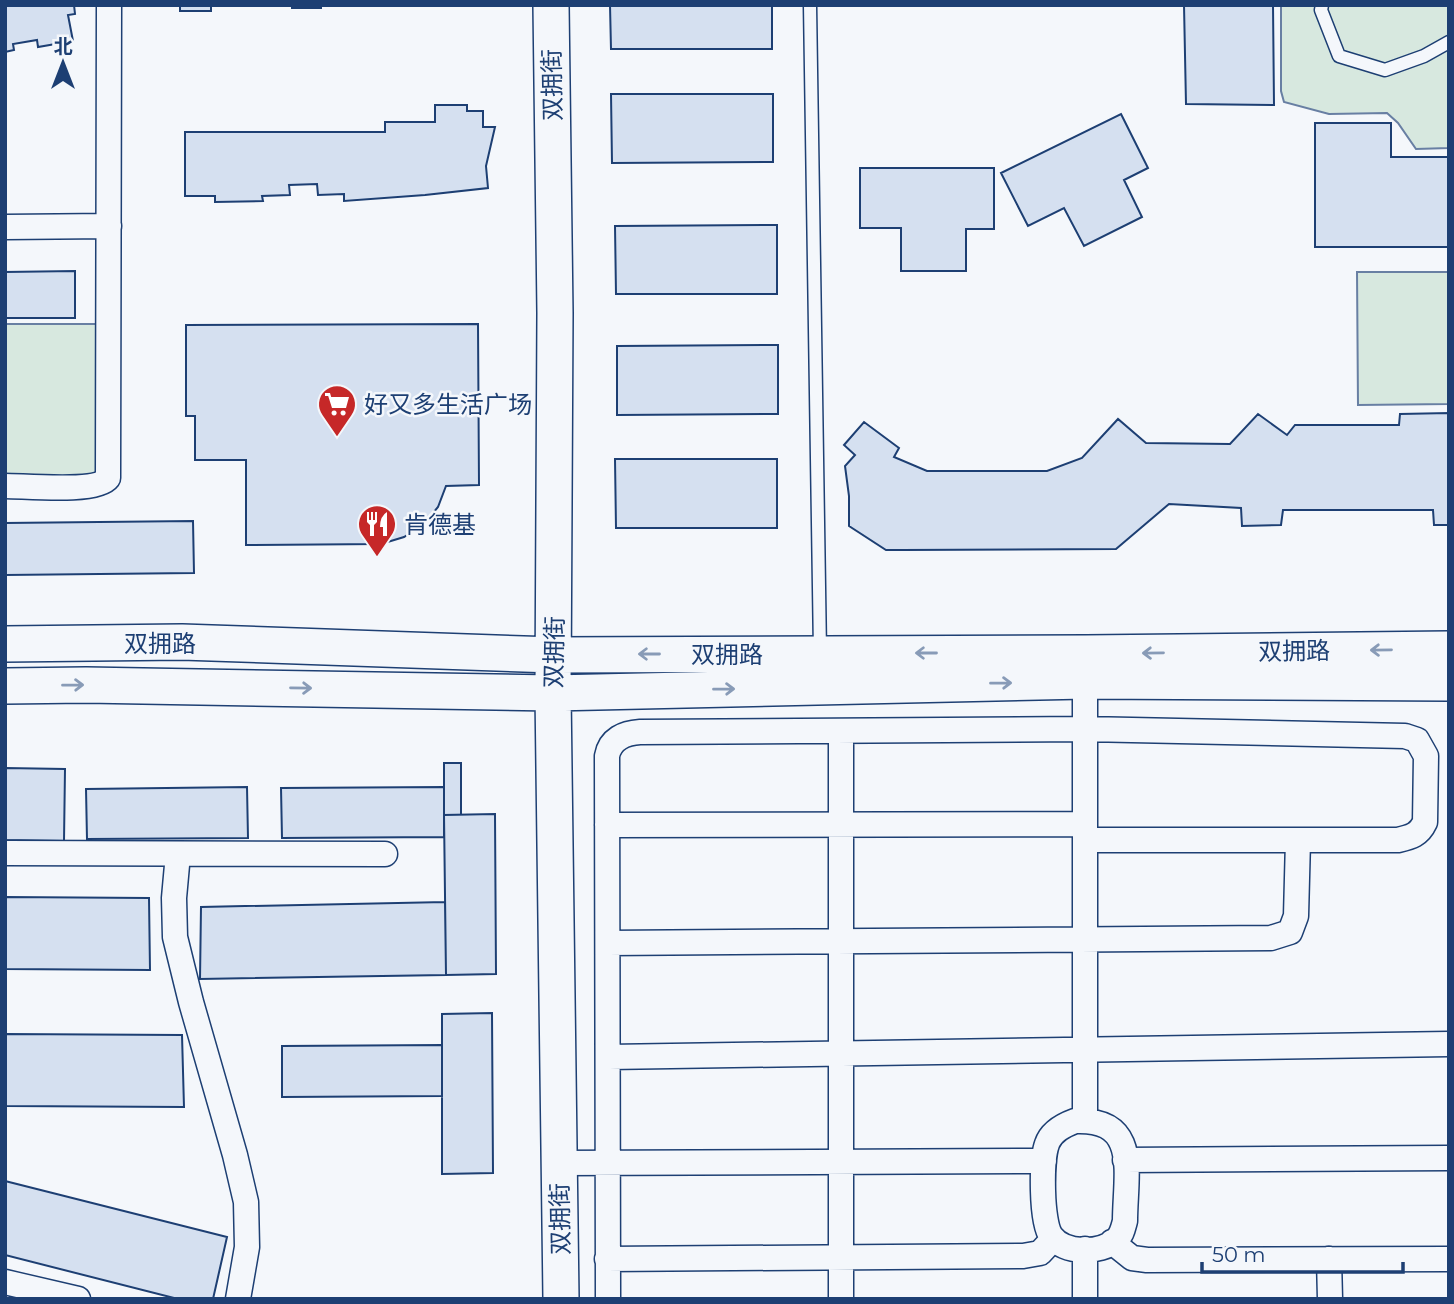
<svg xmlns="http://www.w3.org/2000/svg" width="1454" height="1304" font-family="Montserrat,'Noto Sans SC',sans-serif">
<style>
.green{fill:#d7e8df;stroke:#687fa3;stroke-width:2}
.building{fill:#d5e0f0;stroke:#1d3f73;stroke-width:2}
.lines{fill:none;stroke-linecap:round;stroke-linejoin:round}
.lane-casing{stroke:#1d3f73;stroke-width:15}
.street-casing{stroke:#1d3f73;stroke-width:27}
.secondary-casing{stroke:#1d3f73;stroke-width:38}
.lane{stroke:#f4f7fb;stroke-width:12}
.street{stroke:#f4f7fb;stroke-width:24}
.secondary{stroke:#f4f7fb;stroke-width:35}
.oneway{stroke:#889bb7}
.labels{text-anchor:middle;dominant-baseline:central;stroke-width:5;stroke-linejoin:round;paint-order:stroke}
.street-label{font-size:24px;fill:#1d3f73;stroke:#f4f7fb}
.poi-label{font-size:24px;fill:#1d3f73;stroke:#f4f7fb;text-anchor:start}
</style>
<rect width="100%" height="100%" fill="#f4f7fb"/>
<path class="green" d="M 1281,5 L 1449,5 L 1449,148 L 1416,149 L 1398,123 L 1387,113 L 1329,114 L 1284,102 L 1281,91 Z
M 1357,272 L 1449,272 L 1449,404 L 1358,405 Z
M 5,324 L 109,324 L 109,486 L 5,485 Z"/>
<path class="building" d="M 5,5 L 74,5 L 75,14 L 68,15 L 73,41 L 38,47 L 37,40 L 13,44 L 14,50 L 5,52 Z
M 180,5 L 211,5 L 211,11 L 180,11 Z
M 292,5 L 321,5 L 321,8 L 292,8 Z
M 610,5 L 772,5 L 772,49 L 611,49 Z
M 1184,5 L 1273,5 L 1274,105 L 1186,104 Z
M 611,94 L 773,94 L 773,162 L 612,163 Z
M 435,105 L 467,105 L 467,111 L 483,111 L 483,127 L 495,127 L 486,166 L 488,188 L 425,195 L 344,201 L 344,194 L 318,195 L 317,184 L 289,185 L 290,195 L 262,196 L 263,201 L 215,202 L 215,196 L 185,196 L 185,132 L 385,132 L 385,122 L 435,122 Z
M 1121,114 L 1148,168 L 1124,180 L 1142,217 L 1084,246 L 1064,208 L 1028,226 L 1001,173 Z
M 1315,123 L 1391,123 L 1391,157 L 1449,157 L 1449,247 L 1315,247 Z
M 860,168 L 994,168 L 994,229 L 966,229 L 966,271 L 901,271 L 901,228 L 860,228 Z
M 777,225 L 777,294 L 616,294 L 615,226 Z
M 75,271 L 75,318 L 5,318 L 5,272 Z
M 478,324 L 479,485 L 446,486 L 438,507 L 423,525 L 404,537 L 381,544 L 246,545 L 246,460 L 195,460 L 195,416 L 186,416 L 186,325 Z
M 778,345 L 778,414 L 617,415 L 617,346 Z
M 1449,413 L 1449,525 L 1434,525 L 1433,510 L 1283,510 L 1281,525 L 1242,526 L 1241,508 L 1169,504 L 1116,549 L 902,550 L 886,550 L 849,526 L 849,496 L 845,466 L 855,455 L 844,445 L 864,422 L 899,448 L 894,457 L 927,471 L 1047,471 L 1082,458 L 1118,419 L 1146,443 L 1230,444 L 1258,414 L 1287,435 L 1295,425 L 1399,425 L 1400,414 Z
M 615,459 L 777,459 L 777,528 L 616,528 Z
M 193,521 L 194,573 L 5,575 L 5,523 Z
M 444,763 L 461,763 L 461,815 L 444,815 Z
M 5,768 L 65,769 L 64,841 L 5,840 Z
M 247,787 L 248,838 L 87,839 L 86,789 Z
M 444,787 L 444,837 L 282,838 L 281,788 Z
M 495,814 L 496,974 L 446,975 L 444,815 Z
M 5,897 L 149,898 L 150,970 L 5,969 Z
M 445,902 L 446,975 L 200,979 L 201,907 Z
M 492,1013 L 493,1173 L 442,1174 L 442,1014 Z
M 5,1034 L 182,1035 L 184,1107 L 5,1106 Z
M 442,1045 L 442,1096 L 282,1097 L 282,1046 Z
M 5,1181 L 227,1237 L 213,1299 L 178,1299 L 5,1255 Z"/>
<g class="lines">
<defs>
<path id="lane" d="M 810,5 L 820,652
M 1322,5 L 1321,10 L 1339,56 L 1385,70 L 1424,56 L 1449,42"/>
<path id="street" d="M 5,227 L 109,226
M 5,486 C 26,486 97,493 108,478 L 109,5
M 841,731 L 841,1299
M 607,825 L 1085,824
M 5,853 L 385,854
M 178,854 L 174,898 L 175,937 L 191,1002 L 235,1155 L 246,1202 L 247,1247 L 238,1299
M 608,943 L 1271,938 L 1290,932 L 1296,916 L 1298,840
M 609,1057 L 1449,1044
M 1075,1121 C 1141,1118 1125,1175 1125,1221 C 1123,1228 1122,1235 1116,1240 C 1100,1254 1064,1254 1051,1236 C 1041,1222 1041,1160 1047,1144 C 1051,1132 1064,1125 1075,1121 Z
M 1085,1121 L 1085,664
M 1125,1160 L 1449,1158
M 559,1163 L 1044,1161
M 1112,1242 L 1132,1258 L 1147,1260 L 1449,1259
M 1085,1249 L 1085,1299
M 607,1259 L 1023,1256 L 1040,1253 L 1053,1239
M 1329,1259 L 1330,1299
M 5,1282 L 78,1299
M 608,1299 L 607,756 C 610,739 624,733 640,732 L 1085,729 L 1405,736 L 1417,740 L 1426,756 L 1425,822 C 1419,835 1411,837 1398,840 L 1085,840"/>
<path id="secondary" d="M 551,5 L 555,313 L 553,693 L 561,1299
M 5,644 L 182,642 L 554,655 L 1086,653 L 1449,649
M 5,686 L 86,685 L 553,693 L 1085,681 L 1449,683"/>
</defs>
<use href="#lane" class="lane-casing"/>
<use href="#street" class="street-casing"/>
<use href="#secondary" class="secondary-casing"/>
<use href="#lane" class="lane"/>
<use href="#street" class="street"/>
<use href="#secondary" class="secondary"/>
</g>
<defs><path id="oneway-shaft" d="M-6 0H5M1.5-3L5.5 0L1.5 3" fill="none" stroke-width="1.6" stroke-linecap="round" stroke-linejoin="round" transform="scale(1.75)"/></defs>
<g class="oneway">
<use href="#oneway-shaft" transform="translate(1381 650) rotate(179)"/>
<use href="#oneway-shaft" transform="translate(926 653) rotate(180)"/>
<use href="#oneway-shaft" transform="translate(1153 653) rotate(179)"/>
<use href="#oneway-shaft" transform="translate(649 654) rotate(180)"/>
<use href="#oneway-shaft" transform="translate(1001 683) rotate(-1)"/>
<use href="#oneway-shaft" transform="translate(73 685) rotate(-1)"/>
<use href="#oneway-shaft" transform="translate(301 688) rotate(1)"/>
<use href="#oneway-shaft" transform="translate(724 689) rotate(-1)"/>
</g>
<defs>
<symbol id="supermarket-pin" viewBox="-11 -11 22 30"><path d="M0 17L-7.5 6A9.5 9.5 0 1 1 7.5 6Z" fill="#c62828" stroke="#f4f7fb"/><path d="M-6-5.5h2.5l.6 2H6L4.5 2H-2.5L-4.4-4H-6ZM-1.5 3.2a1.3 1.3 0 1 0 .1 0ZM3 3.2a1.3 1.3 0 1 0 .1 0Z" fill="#fff"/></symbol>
<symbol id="restaurant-pin" viewBox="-11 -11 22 30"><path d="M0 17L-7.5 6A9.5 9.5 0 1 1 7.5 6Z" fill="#c62828" stroke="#f4f7fb"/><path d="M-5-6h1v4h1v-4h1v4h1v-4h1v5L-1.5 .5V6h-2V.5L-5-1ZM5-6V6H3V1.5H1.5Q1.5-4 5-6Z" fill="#fff"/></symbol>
</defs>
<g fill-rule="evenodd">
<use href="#supermarket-pin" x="315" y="382" width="44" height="60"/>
<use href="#restaurant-pin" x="355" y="502" width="44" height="60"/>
</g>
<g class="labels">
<g class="street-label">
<text transform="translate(552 85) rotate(-91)">双拥街</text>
<text x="160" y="643">双拥路</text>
<text transform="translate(1294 651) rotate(-1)">双拥路</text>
<text transform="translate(554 652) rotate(-89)">双拥街</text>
<text x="727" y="654">双拥路</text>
<text transform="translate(560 1219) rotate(-91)">双拥街</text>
</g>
<g class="poi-label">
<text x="364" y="404">好又多生活广场</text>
<text x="404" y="524">肯德基</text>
</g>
</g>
<rect width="1454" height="1304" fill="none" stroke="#1d3f73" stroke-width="14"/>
<g transform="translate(63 63)" stroke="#f4f7fb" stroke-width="5" paint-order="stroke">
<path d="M0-5L12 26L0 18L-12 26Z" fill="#1d3f73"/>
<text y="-10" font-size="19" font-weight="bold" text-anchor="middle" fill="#1d3f73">北</text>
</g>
<path d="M1202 1262v10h201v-10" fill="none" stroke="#1d3f73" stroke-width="3.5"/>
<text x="1212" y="1262" font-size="21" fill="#1d3f73" stroke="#f4f7fb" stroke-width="5" paint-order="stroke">50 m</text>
</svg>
